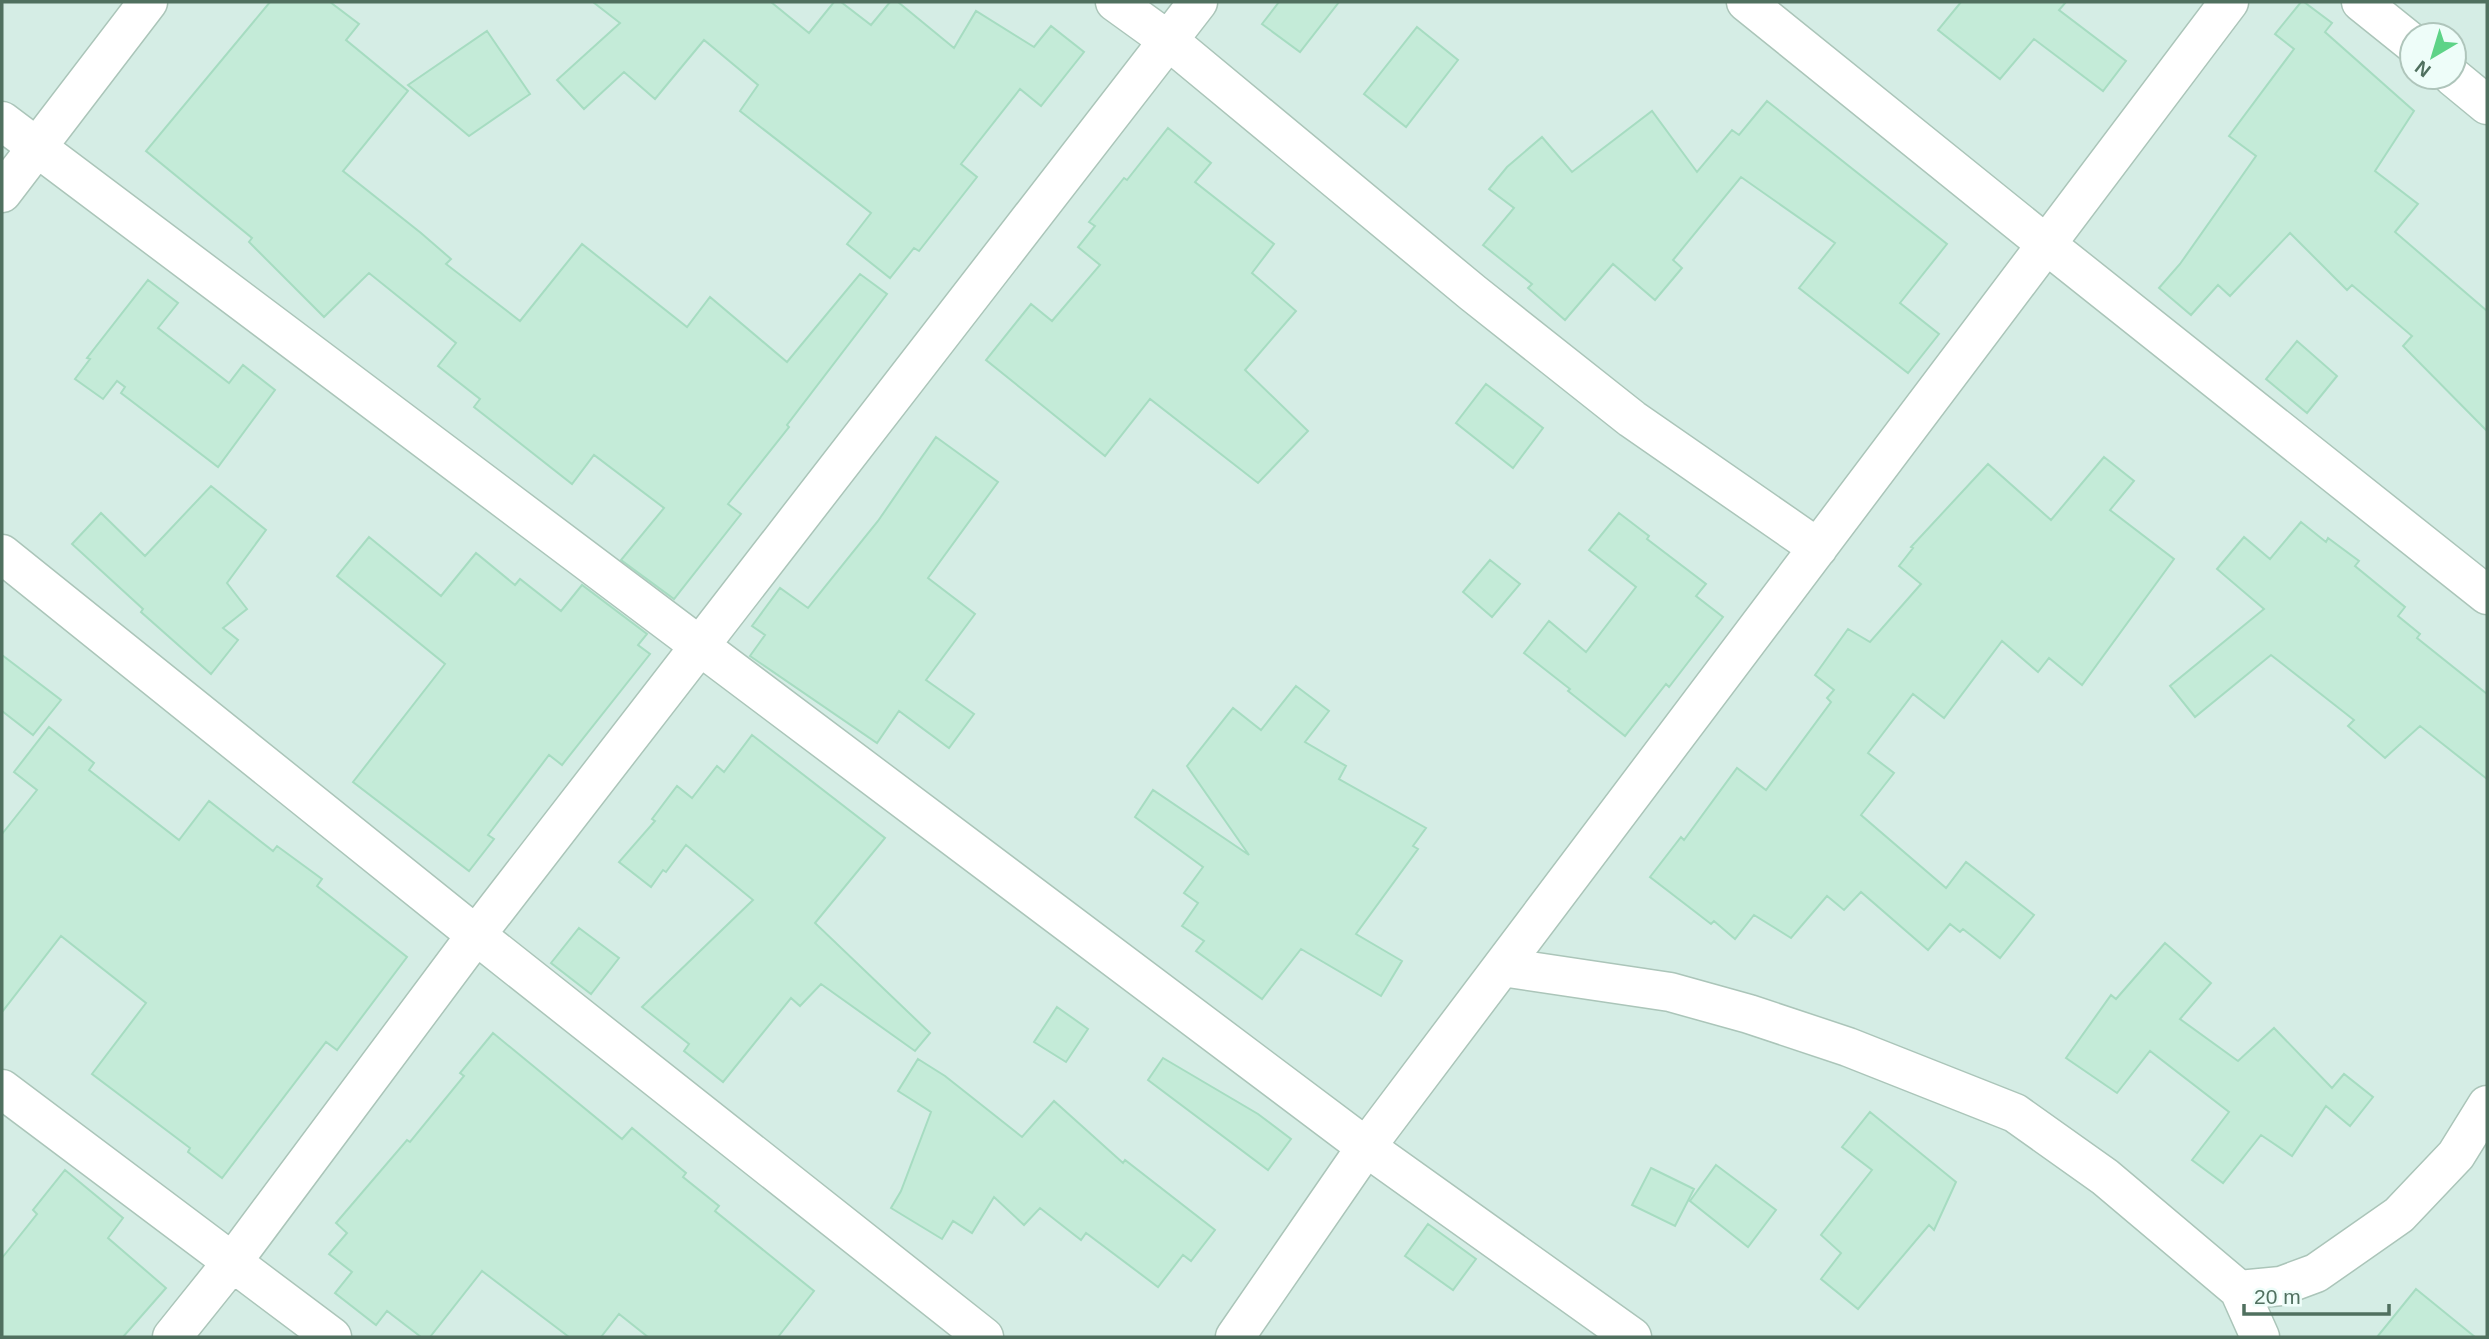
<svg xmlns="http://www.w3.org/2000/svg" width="2489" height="1339" font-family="Arial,sans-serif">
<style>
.residential{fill:#d5ede5;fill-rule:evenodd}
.building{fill:#c4ebd8;stroke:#a6dcc1;stroke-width:2}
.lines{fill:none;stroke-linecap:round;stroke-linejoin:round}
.minor-casing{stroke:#abc5b9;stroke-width:41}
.minor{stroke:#fff;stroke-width:38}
</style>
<rect width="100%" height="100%" fill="#e8faf5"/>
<path class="residential" d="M 2,2 L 2487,2 L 2487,1337 L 2,1337 ZM 2412,35 L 2454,35 L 2454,77 L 2412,77 Z"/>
<path class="building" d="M 270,2 L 330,2 L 359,24 L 346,40 L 408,91 L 343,171 L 421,233 L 451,259 L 446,264 L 520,321 L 582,244 L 687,327 L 710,297 L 787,362 L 860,274 L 887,294 L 787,425 L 789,427 L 728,504 L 741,514 L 674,599 L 621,560 L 664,508 L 594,455 L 572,484 L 474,407 L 480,399 L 438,366 L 456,343 L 369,273 L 324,317 L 249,242 L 252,238 L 146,151 Z
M 593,2 L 771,2 L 809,33 L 834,2 L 841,2 L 871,25 L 890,2 L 898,2 L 954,48 L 976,11 L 1034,47 L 1051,26 L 1084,52 L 1041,106 L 1020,89 L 961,164 L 977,177 L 919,251 L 914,248 L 890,278 L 847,244 L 871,213 L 740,111 L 758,85 L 704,40 L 655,99 L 624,72 L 584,109 L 557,80 L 620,23 Z
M 1279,2 L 1339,2 L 1300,52 L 1262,24 Z
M 1961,2 L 2066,2 L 2059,10 L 2126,61 L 2103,91 L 2034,39 L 2000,79 L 1938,30 Z
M 2301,2 L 2304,2 L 2332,23 L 2325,32 L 2414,111 L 2375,171 L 2418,204 L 2395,232 L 2487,311 L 2487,431 L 2403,346 L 2412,336 L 2352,285 L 2347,290 L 2290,233 L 2230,296 L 2218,285 L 2191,315 L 2159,288 L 2180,264 L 2256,156 L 2229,136 L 2294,49 L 2275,34 Z
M 1417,27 L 1458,60 L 1406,127 L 1364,94 Z
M 487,31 L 530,94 L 469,136 L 408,85 Z
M 1767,101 L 1947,244 L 1900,303 L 1939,334 L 1908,373 L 1799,288 L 1835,243 L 1741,177 L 1673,260 L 1682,268 L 1655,300 L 1613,264 L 1565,320 L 1528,288 L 1532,284 L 1483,245 L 1514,208 L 1489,189 L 1507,167 L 1542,137 L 1572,172 L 1652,111 L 1697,172 L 1732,130 L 1739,135 Z
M 1168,128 L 1211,163 L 1195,182 L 1274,244 L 1252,273 L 1296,311 L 1245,370 L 1308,431 L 1258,483 L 1150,399 L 1105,456 L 986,360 L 1031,304 L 1052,321 L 1100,265 L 1078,247 L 1095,226 L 1089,222 L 1124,178 L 1127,180 Z
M 148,280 L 178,303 L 158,328 L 229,383 L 243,365 L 275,390 L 218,467 L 121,393 L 125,387 L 117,381 L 103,399 L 75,379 L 90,359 L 87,358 Z
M 2297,341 L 2337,376 L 2307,413 L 2266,379 Z
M 1486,384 L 1543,428 L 1513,468 L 1456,423 Z
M 936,437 L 998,482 L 928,578 L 975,614 L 926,680 L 974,714 L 949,748 L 899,711 L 877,743 L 750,656 L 765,635 L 752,626 L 780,588 L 808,608 L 878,521 Z
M 2104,457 L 2134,481 L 2110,510 L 2174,559 L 2082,685 L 2049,658 L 2038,672 L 2002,641 L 1944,718 L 1913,694 L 1868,753 L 1894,773 L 1861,815 L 1946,888 L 1966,862 L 2034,915 L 2000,958 L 1963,929 L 1960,932 L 1950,924 L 1928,950 L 1861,892 L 1844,910 L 1827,896 L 1791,938 L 1754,915 L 1735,939 L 1714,921 L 1711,924 L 1650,877 L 1681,837 L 1684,840 L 1737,768 L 1766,790 L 1831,702 L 1827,698 L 1834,690 L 1815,675 L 1848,629 L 1870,642 L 1921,584 L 1899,566 L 1913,548 L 1911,547 L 1988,464 L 2051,520 Z
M 211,486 L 266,530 L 227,583 L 247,609 L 223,628 L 238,640 L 211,674 L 141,612 L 143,609 L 72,544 L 101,513 L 145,556 Z
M 1619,513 L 1649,536 L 1647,539 L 1706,584 L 1696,596 L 1723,617 L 1669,687 L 1666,684 L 1625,736 L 1568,691 L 1570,689 L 1524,653 L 1549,621 L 1586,652 L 1636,587 L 1589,550 Z
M 2301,522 L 2326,542 L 2328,538 L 2359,561 L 2355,566 L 2405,607 L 2398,616 L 2420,634 L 2417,638 L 2487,694 L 2487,779 L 2420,726 L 2385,758 L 2348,726 L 2354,720 L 2271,655 L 2195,717 L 2170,686 L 2264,609 L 2217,569 L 2244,537 L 2270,559 Z
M 369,537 L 441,596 L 476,553 L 515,585 L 520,579 L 561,611 L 582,585 L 647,634 L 638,645 L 650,654 L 562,765 L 549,755 L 488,835 L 494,839 L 469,871 L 353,782 L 445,664 L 337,576 Z
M 1490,560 L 1520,584 L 1492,617 L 1463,592 Z
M 2,655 L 61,700 L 33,735 L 2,711 Z
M 1296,686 L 1329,711 L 1305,742 L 1346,766 L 1339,779 L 1426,828 L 1413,846 L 1418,849 L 1356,934 L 1402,961 L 1381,996 L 1301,949 L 1262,999 L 1196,951 L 1204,941 L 1182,926 L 1198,903 L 1184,893 L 1203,867 L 1135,817 L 1153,790 L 1249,855 L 1187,766 L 1233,708 L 1261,730 Z
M 49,727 L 94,763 L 89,770 L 179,840 L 209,801 L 273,851 L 277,846 L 322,879 L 317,886 L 407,957 L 337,1050 L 326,1042 L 222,1178 L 188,1152 L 190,1148 L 92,1074 L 146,1003 L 61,936 L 2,1012 L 2,834 L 37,790 L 14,772 Z
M 752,735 L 885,838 L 815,923 L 930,1033 L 915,1051 L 821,984 L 800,1006 L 791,998 L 723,1082 L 684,1051 L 689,1044 L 642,1007 L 753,900 L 686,845 L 666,872 L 663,870 L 651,887 L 619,862 L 655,821 L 652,819 L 677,786 L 692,798 L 717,766 L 724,772 Z
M 579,928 L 619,958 L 591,994 L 551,963 Z
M 2165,943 L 2211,983 L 2180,1019 L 2238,1061 L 2274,1028 L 2332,1088 L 2344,1074 L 2373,1097 L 2350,1126 L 2326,1106 L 2292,1156 L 2261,1135 L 2223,1183 L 2192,1160 L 2229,1112 L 2150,1051 L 2117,1093 L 2066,1058 L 2111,995 L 2116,999 Z
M 1057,1007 L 1088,1029 L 1066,1062 L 1034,1042 Z
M 493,1033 L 622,1139 L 632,1128 L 686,1173 L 683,1177 L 719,1206 L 715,1211 L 814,1291 L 778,1337 L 648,1337 L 619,1314 L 601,1337 L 569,1337 L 482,1271 L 430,1337 L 421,1337 L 387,1311 L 376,1325 L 335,1293 L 352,1272 L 329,1254 L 347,1233 L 336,1223 L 407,1140 L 410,1142 L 464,1076 L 460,1073 Z
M 1163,1058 L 1258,1114 L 1291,1139 L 1268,1170 L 1148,1080 Z
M 918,1059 L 945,1076 L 1022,1137 L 1054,1101 L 1123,1163 L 1125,1160 L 1215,1230 L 1191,1261 L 1183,1255 L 1158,1287 L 1086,1233 L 1081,1240 L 1040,1208 L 1024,1225 L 994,1197 L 972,1233 L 953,1221 L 942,1239 L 891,1208 L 901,1191 L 931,1112 L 898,1091 Z
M 1870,1112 L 1956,1182 L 1934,1230 L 1929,1225 L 1858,1309 L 1821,1279 L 1841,1253 L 1821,1235 L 1872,1170 L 1842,1147 Z
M 1716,1165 L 1776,1210 L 1748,1247 L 1690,1201 Z
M 1651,1168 L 1694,1189 L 1675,1226 L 1632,1205 Z
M 65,1170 L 123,1218 L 108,1238 L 166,1288 L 123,1337 L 2,1337 L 2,1258 L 37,1214 L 33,1210 Z
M 1428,1224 L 1476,1259 L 1453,1290 L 1405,1256 Z
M 2416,1289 L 2475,1337 L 2377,1337 Z"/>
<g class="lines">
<defs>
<path id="minor" d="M 1115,2 L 1169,41 L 1473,293 L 1632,419 L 1818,548
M 1746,2 L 2047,245 L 2487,595
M 2361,2 L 2412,43
M 2453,77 L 2487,105
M 2,121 L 1366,1147 L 1632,1337
M 2,193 L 148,2
M 2,554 L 476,935 L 984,1337
M 1502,967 L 1670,992 L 1749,1014 L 1848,1047 L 2015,1113 L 2105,1177 L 2239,1290 L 2281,1286 L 2316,1273 L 2399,1215 L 2456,1155 L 2487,1105
M 2,1089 L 332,1337
M 2239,1290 L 2260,1337
M 172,1337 L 233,1261 L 476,935 L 1198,2
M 1235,1337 L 1366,1147 L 2229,2"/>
</defs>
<use href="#minor" class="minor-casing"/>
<use href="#minor" class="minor"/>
</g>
<rect width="2489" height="1339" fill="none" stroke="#50705f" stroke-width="7"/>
<g transform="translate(2433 56) rotate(218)"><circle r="33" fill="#eefdf9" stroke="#afc5bb" stroke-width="2"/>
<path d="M0-5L12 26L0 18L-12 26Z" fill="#5ed387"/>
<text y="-10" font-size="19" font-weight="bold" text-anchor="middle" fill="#50705f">N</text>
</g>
<path d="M2244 1304v10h145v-10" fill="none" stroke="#50705f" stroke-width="3.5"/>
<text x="2254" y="1304" font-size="21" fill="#50705f" stroke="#eefdf9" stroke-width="5" paint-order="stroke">20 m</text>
</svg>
